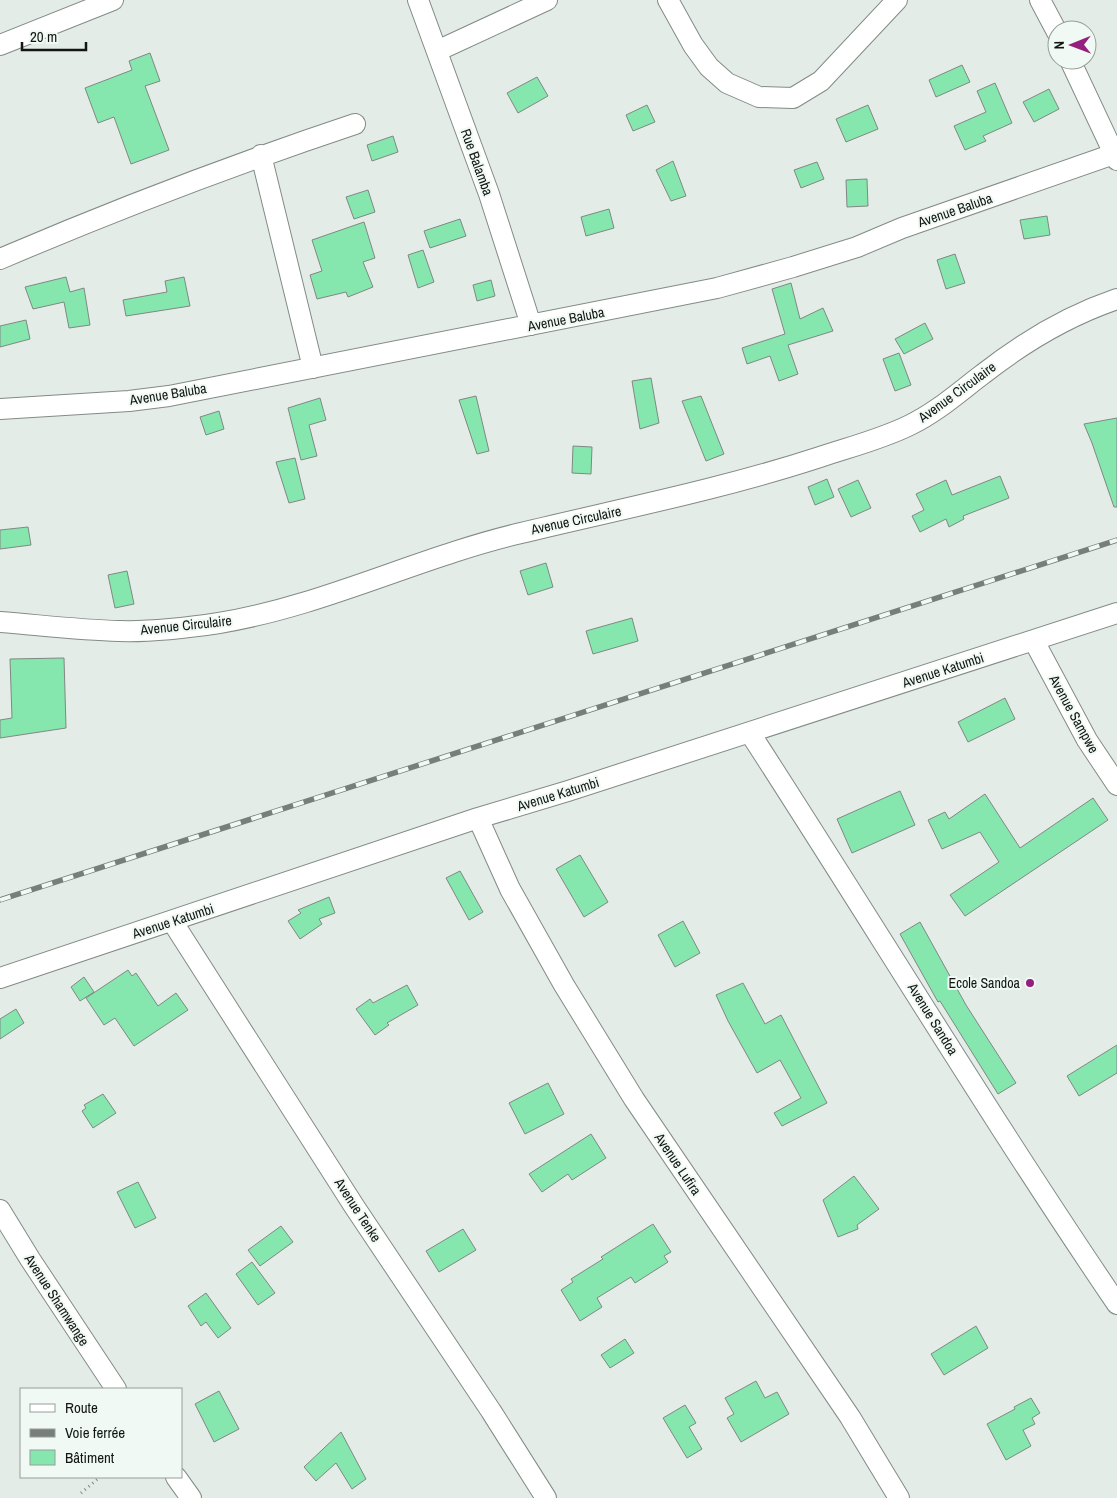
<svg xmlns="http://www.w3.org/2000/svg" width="1117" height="1498" font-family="'Archivo Narrow',sans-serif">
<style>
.building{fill:#85e7ae;stroke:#808883}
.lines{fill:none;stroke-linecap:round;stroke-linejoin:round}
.minor-casing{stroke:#838b86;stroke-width:22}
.path{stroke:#858b87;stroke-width:3;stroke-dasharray:1 4;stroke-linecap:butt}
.minor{stroke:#fff;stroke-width:20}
.rail-casing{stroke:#787e7a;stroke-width:5.5}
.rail{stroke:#f0f9f3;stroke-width:4;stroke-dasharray:11;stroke-linecap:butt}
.poi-dot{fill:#941f7e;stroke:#f0f9f3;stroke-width:2}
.labels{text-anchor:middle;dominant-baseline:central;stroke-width:4;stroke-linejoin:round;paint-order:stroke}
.street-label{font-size:14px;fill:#131614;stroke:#f0f9f3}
.poi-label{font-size:14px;fill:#131614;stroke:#f0f9f3;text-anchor:end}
</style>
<rect width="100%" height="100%" fill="#e3ece6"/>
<path class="building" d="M 150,53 L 160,81 L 145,86 L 169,150 L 131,164 L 114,117 L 98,123 L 85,88 L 132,70 L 129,61 Z
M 962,65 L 970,82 L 936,97 L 929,80 Z
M 537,77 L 548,96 L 518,113 L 507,93 Z
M 995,83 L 1012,123 L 983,136 L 986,141 L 965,150 L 954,126 L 986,112 L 977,91 Z
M 1049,89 L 1059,109 L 1034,122 L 1023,102 Z
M 647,105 L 655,122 L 633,131 L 626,115 Z
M 868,105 L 878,129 L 846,142 L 836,119 Z
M 393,136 L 398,152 L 372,161 L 367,145 Z
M 673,161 L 686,196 L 671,201 L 656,170 Z
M 817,162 L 824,179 L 801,188 L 794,170 Z
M 867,179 L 868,206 L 847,207 L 846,180 Z
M 368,190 L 375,212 L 354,219 L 346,197 Z
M 609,209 L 614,228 L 586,236 L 581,217 Z
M 1047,216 L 1050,235 L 1024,239 L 1020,220 Z
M 460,219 L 466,236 L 430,248 L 424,231 Z
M 364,222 L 375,258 L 363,262 L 373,287 L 348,297 L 346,292 L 317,299 L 310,275 L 322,271 L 312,240 Z
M 423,250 L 434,282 L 418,288 L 408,255 Z
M 955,254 L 965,283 L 946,289 L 937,260 Z
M 66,277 L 70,292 L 84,288 L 90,325 L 69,328 L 64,302 L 33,309 L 25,287 Z
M 184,277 L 190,306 L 126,316 L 123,300 L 167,292 L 165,281 Z
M 491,280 L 495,296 L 477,301 L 473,285 Z
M 791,283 L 800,319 L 823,308 L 833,331 L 788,345 L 798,374 L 779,381 L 770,356 L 747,364 L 742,348 L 785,334 L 772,289 Z
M 26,320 L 30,339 L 0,347 L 0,326 Z
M 925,323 L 933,339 L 904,354 L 895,339 Z
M 899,353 L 911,385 L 895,391 L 883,359 Z
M 651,378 L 659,423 L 640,429 L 632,381 Z
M 476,396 L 489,451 L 477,454 L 459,400 Z
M 701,396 L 724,454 L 706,461 L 682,401 Z
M 320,398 L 326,420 L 309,425 L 317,456 L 301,460 L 288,408 Z
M 219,411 L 224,429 L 206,435 L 200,417 Z
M 1117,418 L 1117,507 L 1114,507 L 1092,443 L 1084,424 Z
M 573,446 L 592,447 L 591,474 L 572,473 Z
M 295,458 L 305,499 L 289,503 L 276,462 Z
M 1000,476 L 1009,498 L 963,516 L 964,519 L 949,527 L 946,519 L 920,532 L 912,516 L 924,510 L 916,494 L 946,480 L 952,495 Z
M 827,479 L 834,497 L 815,505 L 808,487 Z
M 858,480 L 871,508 L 851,517 L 838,489 Z
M 28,527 L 31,545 L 0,549 L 0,530 Z
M 546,563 L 553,587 L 528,595 L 520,571 Z
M 127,571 L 134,604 L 115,608 L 108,575 Z
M 632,618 L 638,641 L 593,654 L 586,631 Z
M 64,658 L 66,728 L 0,738 L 0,720 L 12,718 L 10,659 Z
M 1005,698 L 1015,719 L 968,742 L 958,722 Z
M 900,791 L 915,825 L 852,853 L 837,819 Z
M 985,794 L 1020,848 L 1093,798 L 1108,820 L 965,916 L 950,895 L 999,862 L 980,832 L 942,849 L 928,820 L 945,812 L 949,819 Z
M 580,855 L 608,902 L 584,917 L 556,869 Z
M 460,871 L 483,912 L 469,920 L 446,878 Z
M 329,897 L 335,913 L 319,919 L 322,924 L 300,939 L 288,921 L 301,913 L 298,910 Z
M 683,921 L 700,953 L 675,967 L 658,935 Z
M 920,922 L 966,1005 L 1016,1083 L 998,1094 L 940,1001 L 938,1002 L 900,934 Z
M 128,970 L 132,976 L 136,973 L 158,1006 L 176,993 L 188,1010 L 134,1046 L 115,1018 L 104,1025 L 86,998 Z
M 84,977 L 94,992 L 80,1001 L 71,987 Z
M 743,983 L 765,1024 L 781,1015 L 827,1103 L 782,1126 L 774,1113 L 801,1098 L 780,1060 L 757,1073 L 728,1021 L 716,995 Z
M 407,985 L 418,1005 L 387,1023 L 389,1025 L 375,1035 L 356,1009 L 370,999 L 373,1003 Z
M 16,1009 L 24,1023 L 0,1039 L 0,1019 Z
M 1117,1045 L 1117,1073 L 1079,1096 L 1067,1076 Z
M 548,1083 L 564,1114 L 525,1134 L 509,1103 Z
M 103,1094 L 116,1113 L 93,1128 L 82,1111 L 86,1108 L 84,1105 Z
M 591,1134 L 606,1158 L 572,1180 L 568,1174 L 542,1192 L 529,1174 Z
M 854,1176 L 879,1209 L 857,1225 L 858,1229 L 838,1237 L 823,1200 Z
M 138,1182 L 156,1218 L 135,1228 L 117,1192 Z
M 653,1224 L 671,1252 L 664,1256 L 668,1262 L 635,1283 L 631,1277 L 597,1298 L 602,1307 L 580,1321 L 561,1290 L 573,1282 L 571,1279 L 603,1259 L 601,1257 Z
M 281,1226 L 293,1242 L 260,1266 L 248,1250 Z
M 463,1229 L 476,1250 L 439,1272 L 426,1251 Z
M 252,1262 L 275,1293 L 258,1305 L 236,1274 Z
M 206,1293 L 231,1328 L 218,1338 L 206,1322 L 201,1326 L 188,1306 Z
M 976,1326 L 988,1348 L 944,1375 L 931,1354 Z
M 625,1339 L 634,1353 L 610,1368 L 601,1355 Z
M 756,1381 L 765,1398 L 777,1392 L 789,1414 L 741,1442 L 727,1418 L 734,1414 L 725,1398 Z
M 219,1391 L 239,1429 L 214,1442 L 195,1404 Z
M 1031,1398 L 1040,1413 L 1032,1418 L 1035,1424 L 1023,1430 L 1031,1446 L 1006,1460 L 987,1424 L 1015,1409 L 1014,1407 Z
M 685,1405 L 696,1423 L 689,1427 L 702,1449 L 687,1458 L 663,1418 Z
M 341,1432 L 366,1479 L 352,1489 L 336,1463 L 316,1481 L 304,1467 Z"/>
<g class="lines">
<defs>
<path id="minor" d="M 418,0 L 489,194 L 531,325
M 668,0 L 693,45 L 709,67 L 727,83 L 759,97 L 793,98 L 821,81 L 897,0
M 1040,0 L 1057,32
M 0,45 L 113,0
M 437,51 L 547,0
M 1070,60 L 1117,160
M 261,155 L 313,368
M 0,259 C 117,209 235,164 355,124
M 0,409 L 129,401 L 169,396 L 717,288 L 793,267 L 857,247 L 902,228 L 1114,154
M 0,622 C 39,625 79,630 119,631 C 152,632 186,628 219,623 C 323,606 419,557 521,533 C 621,509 722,489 820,457 C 850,447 882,439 910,425 C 937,412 959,392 983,374 C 1025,341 1067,316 1117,299
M 1034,641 L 1087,740 L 1117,785
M 750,733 C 873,923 990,1117 1117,1304
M 478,818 L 510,889 L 564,985 L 634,1099 L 850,1417 L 899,1498
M 172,921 L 354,1206 L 491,1411 L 546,1498
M 0,978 L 478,818 L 568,791 L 1117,613
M 0,1210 L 30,1259 L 116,1389
M 176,1477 L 191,1498"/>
</defs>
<use href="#minor" class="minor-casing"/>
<path class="path" d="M 81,1493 L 100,1477"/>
<use href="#minor" class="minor"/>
<defs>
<path id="rail" d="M 0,900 L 1117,540"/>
</defs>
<use href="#rail" class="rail-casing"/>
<use href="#rail" class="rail"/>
</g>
<circle class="poi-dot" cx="1030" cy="983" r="5"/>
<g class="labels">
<g class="street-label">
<text transform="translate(477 162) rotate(70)">Rue Balamba</text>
<text transform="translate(955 210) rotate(-19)">Avenue Baluba</text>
<text transform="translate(566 319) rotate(-11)">Avenue Baluba</text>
<text transform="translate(957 392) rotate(-36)">Avenue Circulaire</text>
<text transform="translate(168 394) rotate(-9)">Avenue Baluba</text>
<text transform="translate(576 520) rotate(-12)">Avenue Circulaire</text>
<text transform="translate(186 625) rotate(-6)">Avenue Circulaire</text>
<text transform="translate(943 670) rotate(-18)">Avenue Katumbi</text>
<text transform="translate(1074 714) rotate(61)">Avenue Sampwe</text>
<text transform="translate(558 794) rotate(-17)">Avenue Katumbi</text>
<text transform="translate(173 921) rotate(-18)">Avenue Katumbi</text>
<text transform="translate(933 1019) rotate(58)">Avenue Sandoa</text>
<text transform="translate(678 1164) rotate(56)">Avenue Lufira</text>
<text transform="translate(358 1210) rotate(57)">Avenue Tenke</text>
<text transform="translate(57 1300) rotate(57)">Avenue Shamwange</text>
</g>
<g class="poi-label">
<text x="1020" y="983">Ecole Sandoa</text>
</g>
</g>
<rect x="20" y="1388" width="162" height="90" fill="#f0f9f3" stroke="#989e9a"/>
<rect x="30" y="1404" width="25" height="8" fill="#ffffff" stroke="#989e9a"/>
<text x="65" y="1413" font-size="15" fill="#131614">Route</text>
<rect x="30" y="1429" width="25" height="8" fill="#787e7a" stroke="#989e9a"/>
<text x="65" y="1438" font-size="15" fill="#131614">Voie ferrée</text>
<rect x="30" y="1450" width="25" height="15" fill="#85e7ae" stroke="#989e9a"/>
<text x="65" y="1463" font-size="15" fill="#131614">Bâtiment</text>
<g transform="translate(1072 45) rotate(269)"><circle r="24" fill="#f0f9f3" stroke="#989e9a"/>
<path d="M0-4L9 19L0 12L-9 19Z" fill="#941f7e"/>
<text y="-8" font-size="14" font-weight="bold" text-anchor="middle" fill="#131614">N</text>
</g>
<path d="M22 42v8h64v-8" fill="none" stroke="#131614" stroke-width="2.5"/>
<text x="30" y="42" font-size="15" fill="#131614" stroke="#f0f9f3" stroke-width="4" paint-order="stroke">20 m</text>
</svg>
